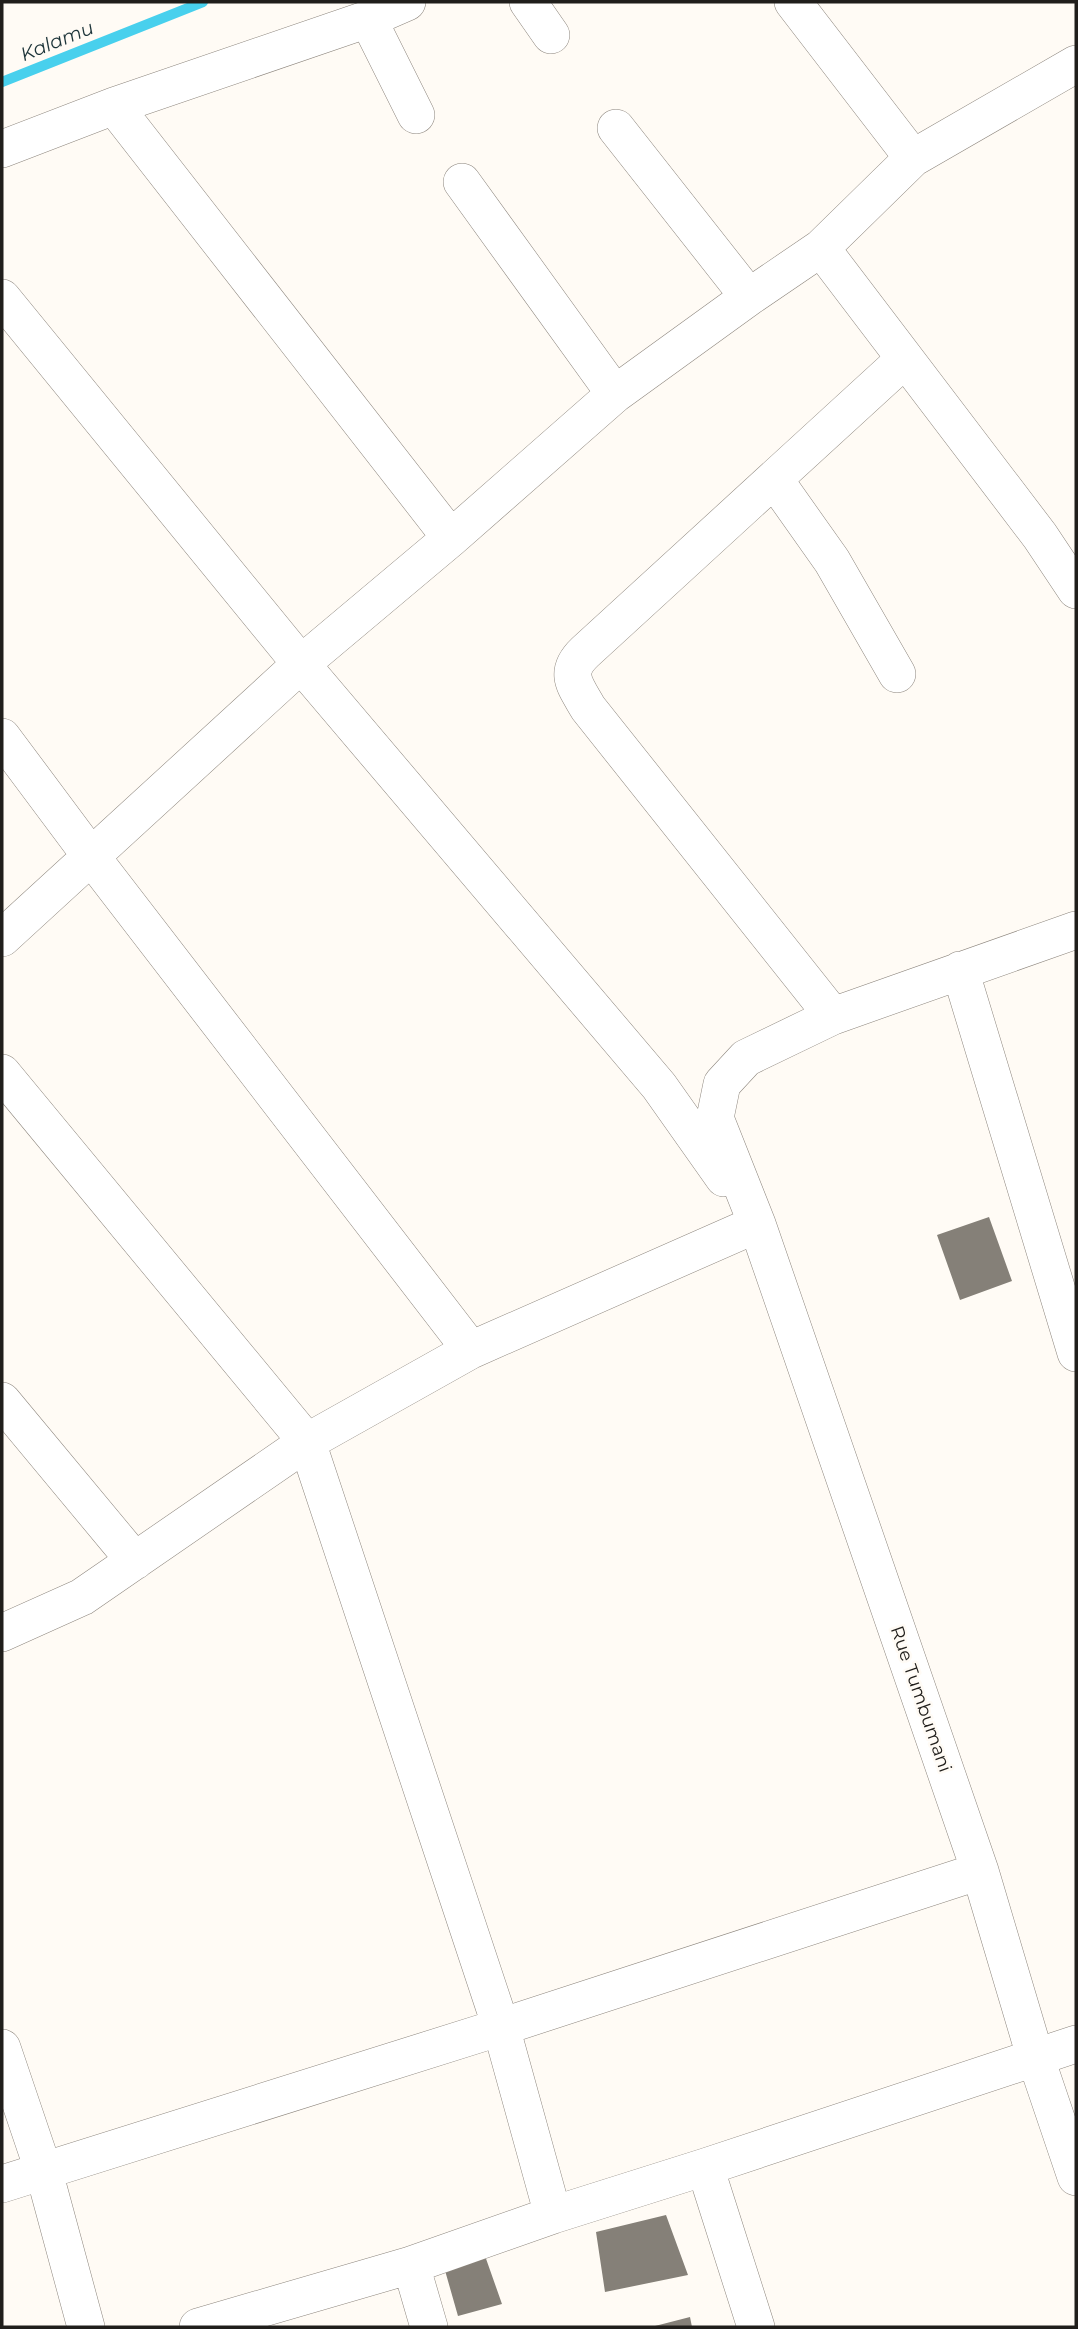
<svg xmlns="http://www.w3.org/2000/svg" width="1078" height="2329" font-family="Montserrat,sans-serif">
<style>
.lines{fill:none;stroke-linecap:round;stroke-linejoin:round}
.stream{stroke:#48d0ed;stroke-width:10}
.building{fill:#858078}
.minor-casing{stroke:#8d867e;stroke-width:38}
.minor{stroke:#fff;stroke-width:37}
.labels{text-anchor:middle;dominant-baseline:central;stroke-width:5;stroke-linejoin:round;paint-order:stroke}
.street-label{font-size:18px;fill:#201e1b;stroke:#fffbf5}
.water-label{font-size:19px;font-style:italic;fill:#1d3439;stroke:#fffbf5}
</style>
<rect width="100%" height="100%" fill="#fffbf5"/>
<g class="lines">
<path class="stream" d="M 2,82 L 203,2"/>
</g>
<path class="building" d="M 989,1217 L 1012,1281 L 960,1300 L 937,1235 Z
M 666,2215 L 688,2275 L 605,2292 L 596,2232 Z
M 484,2253 L 502,2304 L 458,2316 L 444,2267 Z
M 690,2317 L 692,2327 L 655,2327 L 655,2326 Z"/>
<g class="lines">
<defs>
<path id="minor" d="M 528,2 L 551,35
M 793,2 L 913,158
M 368,19 L 416,115
M 114,106 L 451,538
M 616,128 L 749,297
M 2,149 L 114,106 L 368,19 L 407,2
M 462,182 L 615,394
M 821,248 L 1040,536 L 1076,590
M 2,298 L 301,664 L 659,1086 L 724,1178
M 774,479 L 832,561 L 897,674
M 2,737 L 90,855 L 471,1350
M 1076,930 L 833,1016 L 746,1058 L 722,1084 L 715,1118 L 757,1224 L 980,1871 L 1035,2056 L 1076,2177
M 2,938 L 301,664 L 451,538 L 615,394 L 749,297 L 821,248 L 913,158 L 1076,64
M 960,970 L 1076,1353
M 833,1016 L 588,708 C 575,685 563,673 585,652 L 905,359
M 2,1073 L 307,1442 L 501,2027 L 553,2215
M 2,1401 L 135,1561
M 2,1633 L 82,1597 L 307,1442 L 471,1350 L 757,1224
M 2,2048 L 44,2172 L 86,2327
M 705,2167 L 756,2327
M 2,2184 L 501,2027 L 980,1871
M 411,2265 L 429,2327
M 198,2327 L 411,2265 L 553,2215 L 705,2167 L 1076,2044"/>
</defs>
<use href="#minor" class="minor-casing"/>
<use href="#minor" class="minor"/>
</g>
<g class="labels">
<g class="street-label">
<text transform="translate(921 1699) rotate(71)">Rue Tumbumani</text>
</g>
<g class="water-label">
<text transform="translate(57 41) rotate(-22)">Kalamu</text>
</g>
</g>
<rect width="1078" height="2329" fill="none" stroke="#201e1b" stroke-width="7"/>
</svg>
